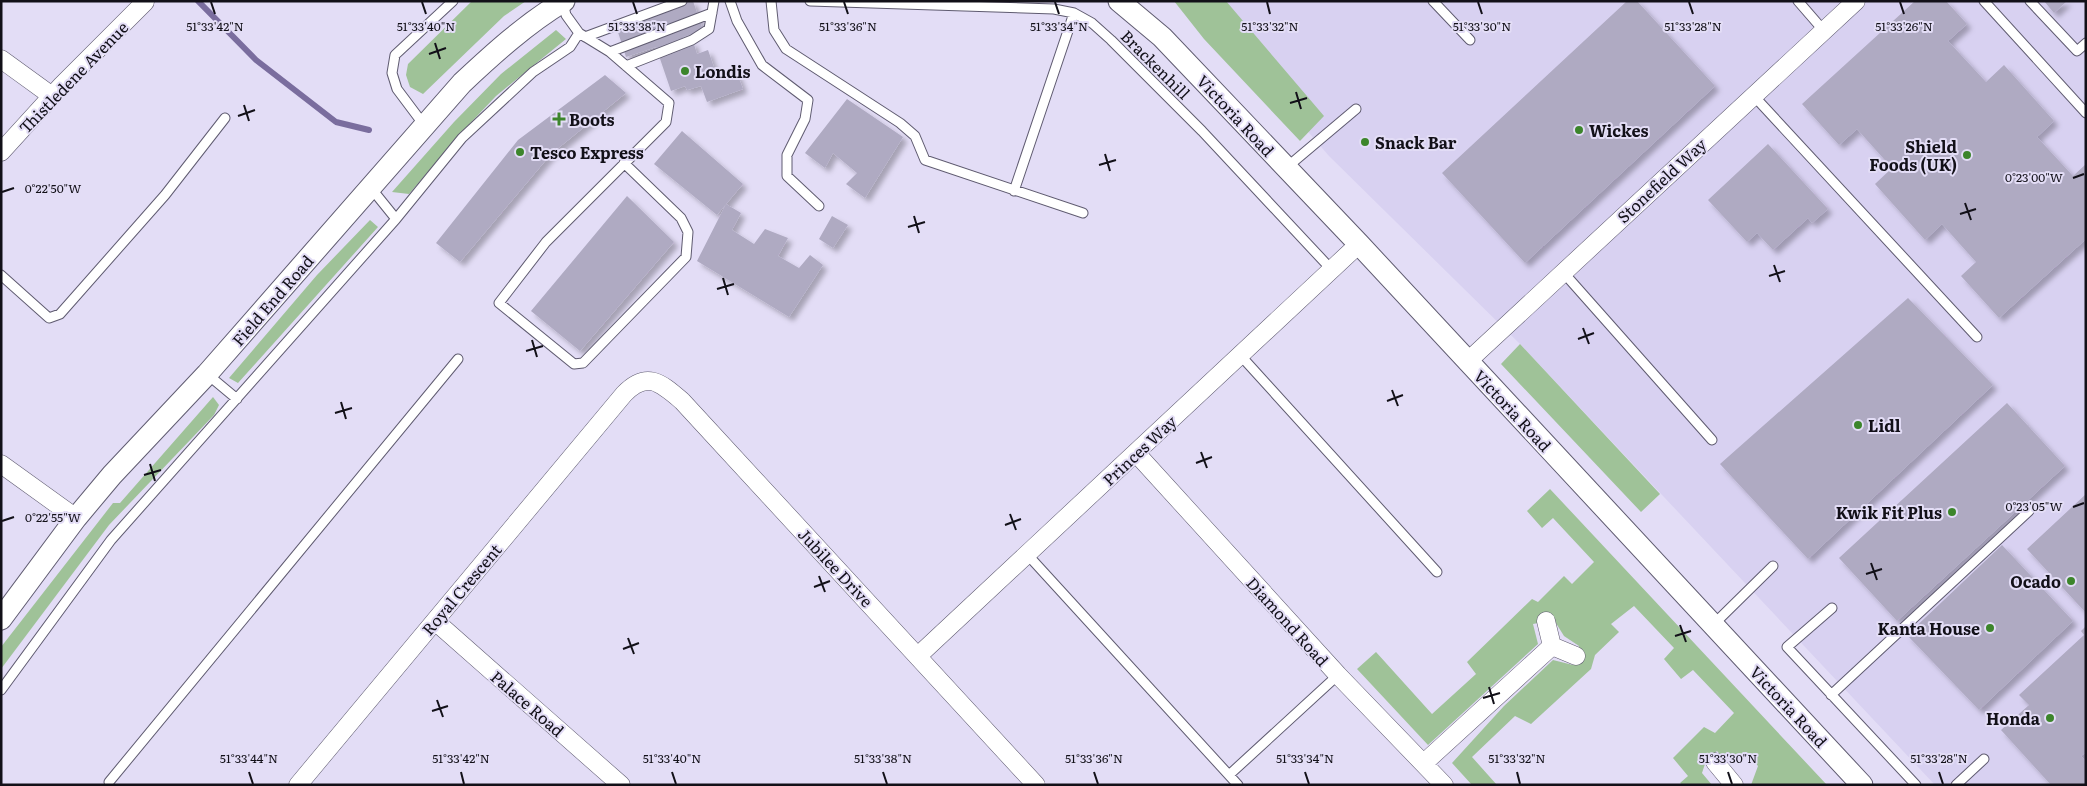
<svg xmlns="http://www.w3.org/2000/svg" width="2087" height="786" font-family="Literata,serif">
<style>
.built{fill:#d8d1f1}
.green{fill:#9fc298}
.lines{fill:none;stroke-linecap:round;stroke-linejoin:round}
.stream{stroke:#7a6d9e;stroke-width:6}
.building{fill:#afaac2;filter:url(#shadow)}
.service-casing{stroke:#5f5b70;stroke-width:11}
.minor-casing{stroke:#5f5b70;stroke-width:19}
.tertiary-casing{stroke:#5f5b70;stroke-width:23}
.service{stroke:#fff;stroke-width:9}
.minor{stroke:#fff;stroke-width:18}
.tertiary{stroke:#fff;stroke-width:21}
.ticks{fill:none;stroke:#121018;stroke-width:2}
.poi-dot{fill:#3c852b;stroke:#e3ddf6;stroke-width:2}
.labels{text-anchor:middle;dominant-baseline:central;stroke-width:4;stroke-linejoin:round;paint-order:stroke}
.street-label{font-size:16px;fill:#121018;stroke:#e3ddf6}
.poi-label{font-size:16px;font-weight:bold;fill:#121018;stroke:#e3ddf6;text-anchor:start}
.ticks-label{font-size:12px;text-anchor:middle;fill:#121018;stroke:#e3ddf6;stroke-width:4;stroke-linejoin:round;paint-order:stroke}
</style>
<defs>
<filter id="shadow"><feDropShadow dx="4.5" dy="4.5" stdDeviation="2.5" flood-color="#0004"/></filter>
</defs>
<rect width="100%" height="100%" fill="#e3ddf6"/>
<path class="built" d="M 1195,1 L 2086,1 L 2086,785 L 1935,785 L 1520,344 L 1329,156 Z"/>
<path class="green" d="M 472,1 L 526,1 L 504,16 L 423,94 L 410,87 L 406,75 L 408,64 Z
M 1174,1 L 1226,1 L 1324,116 L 1300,141 L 1204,39 Z
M 556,30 L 566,39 L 496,96 L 462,132 L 409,194 L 392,192 L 454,122 L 501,74 Z
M 370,220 L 378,227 L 238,383 L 229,378 L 317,275 Z
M 1520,344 L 1660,494 L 1641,512 L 1501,364 Z
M 213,397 L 219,405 L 214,415 L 109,525 L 1,669 L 1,647 L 113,503 L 120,503 Z
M 1550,489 L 1827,785 L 1751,785 L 1758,766 L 1746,752 L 1735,758 L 1724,759 L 1717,751 L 1706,761 L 1702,773 L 1712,785 L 1682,785 L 1680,783 L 1688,776 L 1673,758 L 1704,727 L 1715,733 L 1734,713 L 1693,670 L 1681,679 L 1664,659 L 1674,648 L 1634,606 L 1611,624 L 1619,632 L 1595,655 L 1591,669 L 1531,724 L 1515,716 L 1472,757 L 1497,785 L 1472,785 L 1452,763 L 1504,706 L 1553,660 L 1573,665 L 1579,646 L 1564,636 L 1554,620 L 1533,624 L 1538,644 L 1428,745 L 1357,669 L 1376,652 L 1432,714 L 1476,674 L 1467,662 L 1532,599 L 1538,602 L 1564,576 L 1572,584 L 1594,562 L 1553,518 L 1542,528 L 1527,511 Z"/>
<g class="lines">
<path class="stream" d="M 198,1 L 256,60 L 336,122 L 369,130"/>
</g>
<path class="building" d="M 688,1 L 693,1 L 703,30 L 683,37 L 686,44 L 693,41 L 697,54 L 708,50 L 718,79 L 737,73 L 743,89 L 707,102 L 701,86 L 687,90 L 685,86 L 671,91 L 656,47 L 626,57 L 616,26 Z
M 1627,1 L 1637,1 L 1715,86 L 1525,263 L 1442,173 Z
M 1915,1 L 1946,1 L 1967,24 L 1948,41 L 1986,82 L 2004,65 L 2054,121 L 2037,137 L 2073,176 L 2086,164 L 2086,239 L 1999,318 L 1961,276 L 1976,262 L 1942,224 L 1925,240 L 1875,184 L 1892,168 L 1857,129 L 1839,145 L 1802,104 Z
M 2044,1 L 2067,1 L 2054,13 Z
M 605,75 L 626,93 L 551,154 L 460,262 L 436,243 L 518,140 Z
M 847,99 L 903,137 L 865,198 L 846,184 L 857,173 L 833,153 L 825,168 L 805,153 Z
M 682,131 L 743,184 L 726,204 L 741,213 L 732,230 L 754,244 L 765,229 L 788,238 L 778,256 L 799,268 L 810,255 L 823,265 L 789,317 L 697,261 L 726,204 L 717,215 L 654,164 Z
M 1768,144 L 1828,209 L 1812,223 L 1808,218 L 1773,250 L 1757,233 L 1747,242 L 1708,200 Z
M 627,196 L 674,242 L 580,351 L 531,311 Z
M 832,216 L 848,225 L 833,248 L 819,239 Z
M 1908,298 L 1993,385 L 1808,559 L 1720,464 Z
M 2007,403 L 2065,466 L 1897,621 L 1839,558 Z
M 2086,494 L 2086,613 L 2027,549 Z
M 2002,545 L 2073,621 L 1979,710 L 1907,635 Z
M 2086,626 L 2086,752 L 2081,756 L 2086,762 L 2086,785 L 2051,785 L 2001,730 L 2029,705 L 2019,695 L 2084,635 L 2081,631 Z"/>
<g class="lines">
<defs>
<path id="service" d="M 730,1 L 737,21 L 762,65 L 808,100 L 805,119 L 787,155 L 787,176 L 819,206
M 771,1 L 774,30 L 786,49 L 900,123 L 915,136 L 925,160 L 1083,213
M 810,1 L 1054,9 L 1074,13 L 1092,23 L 1111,40 L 1202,131 L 1331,269
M 1433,1 L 1470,40
M 1798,1 L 1824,31
M 1984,1 L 2086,113
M 2030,1 L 2077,51 L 2086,43
M 579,33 L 610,52 L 669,103 L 666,122 L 546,242 L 499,303 L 574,364 L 583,363 L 686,257 L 688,232 L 681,218 L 624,163
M 585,37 L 682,1
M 610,52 L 712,13
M 626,66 L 692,40 L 709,29 L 714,1
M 1753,95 L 1977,337
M 424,125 L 397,89 L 392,73 L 395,55 L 453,1
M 1286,168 L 1356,109
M 371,188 L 396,219
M 1014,191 L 1074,13
M 1563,272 L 1712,440
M 1,275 L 49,318 L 60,314 L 165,195 L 225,118
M 1241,356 L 1437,572
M 207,374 L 237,399
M 1026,553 L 1238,785
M 1832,608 L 1787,647 L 1916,785
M 1713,625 L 1773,566
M 1,690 L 111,540 L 396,219 L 462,138 L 533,72 L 570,47 L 579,33 L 566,15 L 563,3
M 1831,695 L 2029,511
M 1229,775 L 1338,675
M 109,782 L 458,359
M 1956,785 L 1984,759"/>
<path id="minor" d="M 1,59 L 52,96
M 1,152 L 62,85 L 145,2
M 1467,362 L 1856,1
M 1136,453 L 1338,675 L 1444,785
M 1,464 L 76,518
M 435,621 L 621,785
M 1546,621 L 1552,646 L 1576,656
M 919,655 L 1359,244
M 1715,762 L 1734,785
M 1424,763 L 1552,646
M 298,785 L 624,394 C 647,370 661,383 682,401 L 1036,785"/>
<path id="tertiary" d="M 1119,1 L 1162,37 L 1359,244 L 1862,785
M 1,619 L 76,518 L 112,475 L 207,374 L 462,83 C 494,53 526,24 564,1"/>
</defs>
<use href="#service" class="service-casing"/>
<use href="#minor" class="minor-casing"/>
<use href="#tertiary" class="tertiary-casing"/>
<use href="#service" class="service"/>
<use href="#minor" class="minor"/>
<use href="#tertiary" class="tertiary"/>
</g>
<path class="ticks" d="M 211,2 L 215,14M 422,2 L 426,14M 633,2 L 637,14M 844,2 L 848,14M 1055,2 L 1059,14M 1267,2 L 1270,14M 1478,2 L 1482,14M 1689,2 L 1693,14M 1900,2 L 1904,14M 435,43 L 440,59M 429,54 L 446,48M 1296,92 L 1301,109M 1290,103 L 1307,98M 244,105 L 249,121M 238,116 L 255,110M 1105,154 L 1110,171M 1099,165 L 1116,160M 2073,178 L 2084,174M 2,192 L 14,188M 1965,203 L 1971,220M 1960,214 L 1976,209M 914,216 L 919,233M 908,227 L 925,222M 1774,265 L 1780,282M 1769,276 L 1785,271M 723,278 L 728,295M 717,289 L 734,284M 1583,328 L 1589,344M 1578,339 L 1594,333M 532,340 L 537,357M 526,351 L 543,346M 1392,390 L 1398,406M 1387,401 L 1403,395M 341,402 L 346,419M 335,413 L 352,408M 1201,452 L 1207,468M 1196,463 L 1212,457M 150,464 L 155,481M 144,475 L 161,470M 2073,507 L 2084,503M 1010,514 L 1016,530M 2,521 L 14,517M 1005,525 L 1021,519M 1871,563 L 1877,580M 1866,574 L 1882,569M 819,576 L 825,592M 814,587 L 830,581M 1680,625 L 1686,642M 1675,636 L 1691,631M 628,638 L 634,654M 623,649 L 639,643M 1489,687 L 1494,704M 1483,698 L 1500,693M 437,700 L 443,717M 432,711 L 448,706M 249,772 L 253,784M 461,772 L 464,784M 672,772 L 676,784M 883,772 L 887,784M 1094,772 L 1098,784M 1305,772 L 1309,784M 1517,772 L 1520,784M 1728,772 L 1732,784M 1939,772 L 1943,784"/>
<g class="poi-dot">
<circle cx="685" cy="71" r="5"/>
<path d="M556.5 111.5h5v5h5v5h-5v5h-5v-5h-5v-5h5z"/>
<circle cx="1579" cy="130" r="5"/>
<circle cx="1365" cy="142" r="5"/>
<circle cx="520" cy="152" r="5"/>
<circle cx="1967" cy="155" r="5"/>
<circle cx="1858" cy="425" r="5"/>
<circle cx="1952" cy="512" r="5"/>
<circle cx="2071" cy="581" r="5"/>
<circle cx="1990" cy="628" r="5"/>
<circle cx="2050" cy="718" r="5"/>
</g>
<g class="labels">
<g class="street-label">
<text transform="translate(1156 64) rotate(45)">Brackenhill</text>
<text transform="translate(73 77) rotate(-46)">Thistledene Avenue</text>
<text transform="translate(1236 115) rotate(47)">Victoria Road</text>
<text transform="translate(1661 180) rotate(-43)">Stonefield Way</text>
<text transform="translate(272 300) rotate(-49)">Field End Road</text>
<text transform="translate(1513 410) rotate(47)">Victoria Road</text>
<text transform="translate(1139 450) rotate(-43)">Princes Way</text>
<text transform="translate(836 567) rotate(47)">Jubilee Drive</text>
<text transform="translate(461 589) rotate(-50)">Royal Crescent</text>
<text transform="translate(1288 621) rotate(48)">Diamond Road</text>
<text transform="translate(528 703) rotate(41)">Palace Road</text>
<text transform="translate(1789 706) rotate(47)">Victoria Road</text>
</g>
<g class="poi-label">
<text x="695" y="71">Londis</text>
<text x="569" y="119">Boots</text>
<text x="1589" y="130">Wickes</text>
<text x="1375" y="142">Snack Bar</text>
<text x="1957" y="146" text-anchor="end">Shield<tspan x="1957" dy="18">Foods (UK)</tspan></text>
<text x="530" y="152">Tesco Express</text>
<text x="1868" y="425">Lidl</text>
<text x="1942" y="512" text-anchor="end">Kwik Fit Plus</text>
<text x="2061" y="581" text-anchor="end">Ocado</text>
<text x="1980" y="628" text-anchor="end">Kanta House</text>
<text x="2040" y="718" text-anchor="end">Honda</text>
</g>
</g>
<g class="ticks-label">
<text x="215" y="31">51°33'42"N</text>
<text x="426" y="31">51°33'40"N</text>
<text x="637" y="31">51°33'38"N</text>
<text x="848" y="31">51°33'36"N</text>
<text x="1059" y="31">51°33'34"N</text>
<text x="1270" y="31">51°33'32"N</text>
<text x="1482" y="31">51°33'30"N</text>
<text x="1693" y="31">51°33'28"N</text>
<text x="1904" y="31">51°33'26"N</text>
<text x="2034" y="182">0°23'00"W</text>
<text x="53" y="193">0°22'50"W</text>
<text x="2034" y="511">0°23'05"W</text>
<text x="53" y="522">0°22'55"W</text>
<text x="249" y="763">51°33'44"N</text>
<text x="461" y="763">51°33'42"N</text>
<text x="672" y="763">51°33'40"N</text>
<text x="883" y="763">51°33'38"N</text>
<text x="1094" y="763">51°33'36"N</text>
<text x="1305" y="763">51°33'34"N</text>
<text x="1517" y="763">51°33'32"N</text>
<text x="1728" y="763">51°33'30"N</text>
<text x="1939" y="763">51°33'28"N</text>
</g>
<rect width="2087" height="786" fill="none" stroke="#121018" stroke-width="5"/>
</svg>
